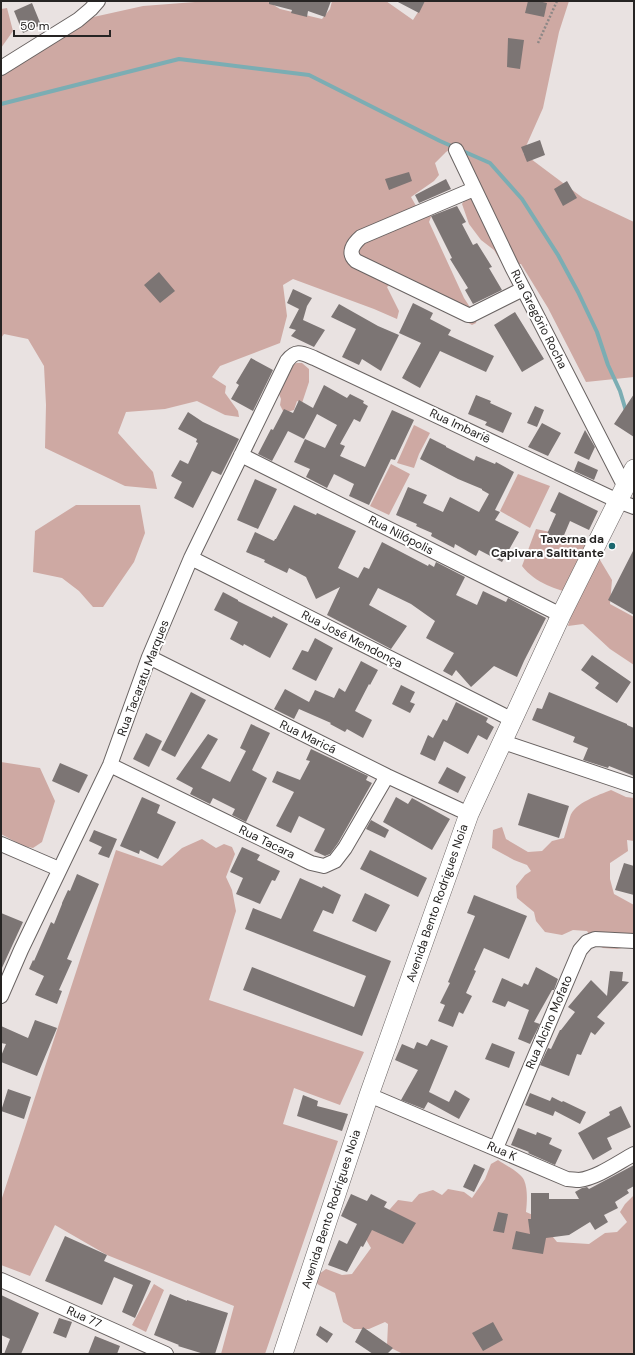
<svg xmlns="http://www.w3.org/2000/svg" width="635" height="1355" font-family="'DM Sans',sans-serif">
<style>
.green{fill:#cea9a3}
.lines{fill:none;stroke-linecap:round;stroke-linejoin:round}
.stream{stroke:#7badb3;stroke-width:4}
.building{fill:#7c7574}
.street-casing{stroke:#696362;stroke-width:16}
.secondary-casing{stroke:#696362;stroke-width:20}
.path{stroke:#8c8786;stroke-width:2.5;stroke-dasharray:2 2;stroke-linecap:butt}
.street{stroke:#fff;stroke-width:14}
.secondary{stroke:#fff;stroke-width:19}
.poi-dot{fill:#1b676f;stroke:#fff;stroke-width:1.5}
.labels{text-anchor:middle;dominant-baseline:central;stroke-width:4;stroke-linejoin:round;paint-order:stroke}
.street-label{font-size:12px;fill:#262423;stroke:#fff}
.poi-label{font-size:12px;font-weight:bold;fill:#262423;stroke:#fff;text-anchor:end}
</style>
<rect width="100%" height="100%" fill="#e9e2e1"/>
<path class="green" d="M 208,1 L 267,1 L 280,9 L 322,19 L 330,9 L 332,1 L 386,1 L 413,20 L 425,1 L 569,1 L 559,32 L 543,108 L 523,153 L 583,198 L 634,222 L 634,377 L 586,382 L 548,308 L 521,264 L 503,265 L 494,250 L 481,240 L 469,224 L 462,204 L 478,179 L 458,144 L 446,152 L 435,163 L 439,175 L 434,181 L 411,197 L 420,213 L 429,214 L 431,217 L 429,222 L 464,298 L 477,318 L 476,323 L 472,325 L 394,281 L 387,287 L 399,311 L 397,319 L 374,309 L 293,279 L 283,285 L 287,316 L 280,343 L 220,366 L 212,377 L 226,386 L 225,393 L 238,411 L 239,417 L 225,415 L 197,401 L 165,409 L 126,412 L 118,433 L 153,472 L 157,489 L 125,486 L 45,448 L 46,405 L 44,366 L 28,339 L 4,334 L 1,338 L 1,72 L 89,18 L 143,6 Z
M 7,8 L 13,31 L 1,48 L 1,9 Z
M 297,363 L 302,363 L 309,369 L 309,382 L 302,403 L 297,401 L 294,410 L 284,413 L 280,405 L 281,399 L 279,394 L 289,365 Z
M 414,425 L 430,433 L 419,454 L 414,468 L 397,463 Z
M 391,464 L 410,474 L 389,515 L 370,506 Z
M 518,474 L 550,486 L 530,528 L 500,511 Z
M 76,505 L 140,505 L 145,533 L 134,562 L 103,607 L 93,607 L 79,591 L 62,578 L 33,572 L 35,531 Z
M 536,529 L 588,540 L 612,580 L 610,604 L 634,617 L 634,665 L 610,649 L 583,624 L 568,626 L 577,595 C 556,589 536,584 522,566 Z
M 1,762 L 40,768 L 55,801 L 42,842 L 33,848 L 23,846 L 1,834 Z
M 611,790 L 626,797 L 634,798 L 634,841 L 627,840 L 628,851 L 610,863 L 610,879 L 614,894 L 634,905 L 634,939 L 627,947 L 617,949 L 603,948 L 596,944 L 587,931 L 573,930 L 562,935 L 545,932 L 536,921 L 534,912 L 517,898 L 516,886 L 525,875 L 531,871 L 527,865 L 514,860 L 492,848 L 493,830 L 502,827 L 506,839 L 528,852 L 542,851 L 552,841 L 564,838 C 566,831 568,824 570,817 C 574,803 599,795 611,790 Z
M 202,839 L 216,848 L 224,844 L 232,847 L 235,854 L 226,877 L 232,890 L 236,911 L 209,1000 L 364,1052 L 340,1105 L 294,1088 L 283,1124 L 338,1141 L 265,1354 L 221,1354 L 234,1306 L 107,1255 L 55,1225 L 30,1276 L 1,1265 L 1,1201 L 116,850 L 162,866 L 182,848 Z
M 498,1160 C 505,1165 520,1172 524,1180 C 528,1189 527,1202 526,1212 L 549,1222 L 548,1231 L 557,1242 L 589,1244 L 605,1233 L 617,1232 L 627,1222 L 620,1212 L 625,1204 L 634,1195 L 634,1354 L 403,1354 L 387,1346 L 388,1324 L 385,1322 L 369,1329 L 354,1329 L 343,1322 L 335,1293 L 319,1285 L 312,1279 L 326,1269 L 342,1275 L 352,1274 L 371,1248 L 364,1236 L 383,1217 L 398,1200 L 412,1202 L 419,1194 L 433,1190 L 442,1195 L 448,1189 L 464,1192 L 472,1198 L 485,1179 L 491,1164 Z
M 154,1284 L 164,1290 L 146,1332 L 132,1325 Z"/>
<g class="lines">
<path class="stream" d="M 1,104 L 179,59 L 309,75 L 440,141 L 490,163 L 522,199 L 558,255 L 578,292 L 597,332 L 608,365 L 620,391 L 626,411"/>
</g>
<path class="building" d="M 269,1 L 331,1 L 325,17 L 308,11 L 307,17 L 291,13 L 292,10 L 269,4 Z
M 396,1 L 425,1 L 419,13 Z
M 528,1 L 538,1 L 547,3 L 544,17 L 525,13 Z
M 32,3 L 41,25 L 23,33 L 14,11 Z
M 508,38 L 524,40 L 520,69 L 507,67 Z
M 540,140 L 545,155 L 527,162 L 521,147 Z
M 409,172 L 412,181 L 389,190 L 385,179 Z
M 446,179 L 451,189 L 419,203 L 415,195 Z
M 567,181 L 577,198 L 563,206 L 554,189 Z
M 457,206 L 466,222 L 462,224 L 473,245 L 477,243 L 492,267 L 489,268 L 502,290 L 473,304 L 465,290 L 468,288 L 450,259 L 452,258 L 431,216 Z
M 159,272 L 175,291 L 160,303 L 144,285 Z
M 293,289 L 312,298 L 307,306 L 303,320 L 325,330 L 314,347 L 291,336 L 296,330 L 289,328 L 299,309 L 287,303 Z
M 413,303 L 433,313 L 430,319 L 451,330 L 448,335 L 494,356 L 486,372 L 440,351 L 420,388 L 402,378 L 421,343 L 399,333 Z
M 339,304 L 378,326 L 399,335 L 381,371 L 362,359 L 359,365 L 342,357 L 356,329 L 331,317 Z
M 515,312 L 544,359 L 522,372 L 494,325 Z
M 251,358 L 273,370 L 253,411 L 231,399 L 239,385 L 236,383 Z
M 324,385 L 347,398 L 350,394 L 364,401 L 363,403 L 368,406 L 360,422 L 354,419 L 340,444 L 345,446 L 340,456 L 365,467 L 392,410 L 414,420 L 395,460 L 391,459 L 369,505 L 349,496 L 354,484 L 334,474 L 327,488 L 306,477 L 310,469 L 294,462 L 305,439 L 325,448 L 337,425 L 317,414 L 304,439 L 288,431 L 272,461 L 258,454 L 271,429 L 273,430 L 284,409 L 293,413 L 299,400 L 313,408 Z
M 634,394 L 634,437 L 614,424 Z
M 476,395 L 491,401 L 490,403 L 512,413 L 503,433 L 485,425 L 487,422 L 468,414 Z
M 535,406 L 544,410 L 537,427 L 527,423 Z
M 188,412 L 203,422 L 239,439 L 221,475 L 212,471 L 193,508 L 174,498 L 182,482 L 171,476 L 180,460 L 188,464 L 198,443 L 196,442 L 197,439 L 178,429 Z
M 542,423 L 561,433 L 548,456 L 528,447 Z
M 585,430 L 595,447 L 589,460 L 574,453 Z
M 430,438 L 446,446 L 446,447 L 474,461 L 476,456 L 495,464 L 496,462 L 514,472 L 495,510 L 500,512 L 495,520 L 519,532 L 502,562 L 479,550 L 476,556 L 455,544 L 454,548 L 431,536 L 432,533 L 416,526 L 417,524 L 396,515 L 408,487 L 427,495 L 423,503 L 443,512 L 450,497 L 479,512 L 489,494 L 482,490 L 482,489 L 458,479 L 420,459 Z
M 578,461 L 598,470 L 594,480 L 574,471 Z
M 255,479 L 277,489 L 258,529 L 237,520 Z
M 559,492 L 598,511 L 589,530 L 570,521 L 562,540 L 547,534 L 556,514 L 550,511 Z
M 294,505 L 316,515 L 317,513 L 356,531 L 338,568 L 358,578 L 364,567 L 369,569 L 382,542 L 428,566 L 429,564 L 434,567 L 436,562 L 465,577 L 456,595 L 477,605 L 483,591 L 506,602 L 508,598 L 546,618 L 524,661 L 517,677 L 494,666 L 471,687 L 456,670 L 452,676 L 443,671 L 454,653 L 426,638 L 435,621 L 411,604 L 378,588 L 369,605 L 407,626 L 391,649 L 327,615 L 340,587 L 316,599 L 306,577 L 289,568 L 287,573 L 264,562 L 265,560 L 246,552 L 255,532 L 274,541 L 275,539 L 276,539 Z
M 634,549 L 634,615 L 608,600 Z
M 223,592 L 238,600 L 238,601 L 272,618 L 273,616 L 288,624 L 270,658 L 244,644 L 243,646 L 230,639 L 238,622 L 214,610 Z
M 315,638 L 333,648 L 316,681 L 292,669 L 302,650 L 308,652 Z
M 592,655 L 631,682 L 617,703 L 595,688 L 599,683 L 581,670 Z
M 361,661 L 378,670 L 370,685 L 369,684 L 355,711 L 372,720 L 363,738 L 347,729 L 345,732 L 330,724 L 331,723 L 299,709 L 294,719 L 274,709 L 285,689 L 309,702 L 315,690 L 334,698 L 339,688 L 345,692 Z
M 401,685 L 415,692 L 410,702 L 415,704 L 410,713 L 392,704 Z
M 191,692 L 206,700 L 175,757 L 161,750 Z
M 549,692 L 627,724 L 627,725 L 634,728 L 634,776 L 609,766 L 608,768 L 583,760 L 588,748 L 573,742 L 575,737 L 532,720 L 537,708 L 542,709 Z
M 456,702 L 488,718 L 486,722 L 494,727 L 487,740 L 478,735 L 468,754 L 444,741 L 435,761 L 420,754 L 428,735 L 433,738 L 443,719 L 447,721 Z
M 251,724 L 270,733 L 252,770 L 267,778 L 246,822 L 232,815 L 235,809 L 213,798 L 210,804 L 190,794 L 193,788 L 176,779 L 208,734 L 218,739 L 201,768 L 230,782 L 246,751 L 240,748 Z
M 146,733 L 162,741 L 149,767 L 133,759 Z
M 311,749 L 368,776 L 366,780 L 372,783 L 338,843 L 330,854 L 325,856 L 314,851 L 325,829 L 299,816 L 291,833 L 276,826 L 294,792 L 272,782 L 277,771 L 300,780 L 310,761 L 306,760 Z
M 60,763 L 88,775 L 79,793 L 52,781 Z
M 447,767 L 466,777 L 458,793 L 438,783 Z
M 528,793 L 569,806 L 559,838 L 518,825 Z
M 142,797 L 160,805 L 157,813 L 176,822 L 158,859 L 140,850 L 139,854 L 120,846 Z
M 396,797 L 408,804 L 412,798 L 450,819 L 432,850 L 383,822 Z
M 371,820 L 389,830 L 385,838 L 366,829 Z
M 94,830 L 117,839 L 109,858 L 98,854 L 102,847 L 89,841 Z
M 242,847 L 260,855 L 257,860 L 280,871 L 275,881 L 272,880 L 260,904 L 236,894 L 243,878 L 230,872 Z
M 370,850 L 427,878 L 418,897 L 360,869 Z
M 624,863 L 634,866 L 634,895 L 615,890 Z
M 77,874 L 99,884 L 67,959 L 72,961 L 59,990 L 62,991 L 57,1004 L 35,995 L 44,976 L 29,969 L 33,960 L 34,961 L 51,922 L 54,924 L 62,904 L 62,903 L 68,890 L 70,891 Z
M 300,878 L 322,888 L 323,886 L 341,895 L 333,914 L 323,910 L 313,931 L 391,961 L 362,1036 L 243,990 L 252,967 L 354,1007 L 366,976 L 245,929 L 253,908 L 281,919 Z
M 365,893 L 390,905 L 376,932 L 352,921 Z
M 474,895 L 527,916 L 509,959 L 484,948 L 474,970 L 476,971 L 466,993 L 472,996 L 463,1014 L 459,1012 L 453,1027 L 438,1021 L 445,1005 L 440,1003 L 450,983 L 448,982 L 475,916 L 467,913 Z
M 1,913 L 23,922 L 1,970 Z
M 536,967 L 558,979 L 554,990 L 552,990 L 534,1022 L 540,1024 L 530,1044 L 518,1039 L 529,1010 L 508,1001 L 505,1007 L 492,1002 L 502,978 L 522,987 L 524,983 L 528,985 Z
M 610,971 L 623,972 L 622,981 L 629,982 L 597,1017 L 605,1023 L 595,1035 L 591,1032 L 581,1055 L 577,1054 L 569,1076 L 540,1065 L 548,1048 L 551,1049 L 560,1030 L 561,1030 L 575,1012 L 568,1007 L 591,980 L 607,996 Z
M 35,1020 L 57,1028 L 37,1076 L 1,1062 L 1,1056 L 6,1044 L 1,1043 L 1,1026 L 28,1038 Z
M 431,1039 L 448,1046 L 429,1092 L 449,1102 L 455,1090 L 470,1099 L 459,1119 L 428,1102 L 424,1109 L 401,1100 L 418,1070 L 395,1060 L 402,1044 L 414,1049 L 417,1042 L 427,1046 Z
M 492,1043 L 515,1052 L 509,1068 L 485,1059 Z
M 8,1089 L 31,1097 L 24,1119 L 1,1111 Z
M 530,1093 L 550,1101 L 552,1097 L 562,1102 L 563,1101 L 586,1112 L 580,1124 L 555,1111 L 553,1116 L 525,1105 Z
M 303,1095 L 318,1101 L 317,1106 L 348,1114 L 342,1131 L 297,1116 Z
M 621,1106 L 631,1127 L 607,1138 L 612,1149 L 593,1160 L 578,1133 L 610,1115 L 609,1112 Z
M 518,1128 L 536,1135 L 537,1132 L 552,1138 L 549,1144 L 562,1150 L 555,1165 L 528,1153 L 529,1152 L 511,1145 Z
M 474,1164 L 485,1169 L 474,1192 L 463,1187 Z
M 634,1165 L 634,1186 L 627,1190 L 629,1193 L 615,1202 L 618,1208 L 604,1215 L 608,1222 L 595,1230 L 590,1222 L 569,1235 L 546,1238 L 543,1254 L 512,1249 L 516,1231 L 530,1234 L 528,1219 L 531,1219 L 531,1193 L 549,1193 L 549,1199 L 579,1199 L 575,1192 L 582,1188 L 587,1187 L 589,1189 Z
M 351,1194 L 367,1201 L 371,1194 L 387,1202 L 384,1207 L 416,1223 L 403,1244 L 372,1230 L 363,1247 L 361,1246 L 347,1272 L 328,1265 L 339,1240 L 347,1244 L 357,1224 L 341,1216 Z
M 498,1212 L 508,1214 L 504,1233 L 493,1231 Z
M 65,1236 L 107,1255 L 104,1261 L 151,1281 L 135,1318 L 122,1312 L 133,1285 L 114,1277 L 102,1305 L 45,1281 Z
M 170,1294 L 187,1301 L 187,1300 L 228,1313 L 215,1354 L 204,1354 L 178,1346 L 179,1345 L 154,1335 Z
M 1,1295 L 39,1313 L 21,1354 L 4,1354 L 10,1339 L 1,1335 Z
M 59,1318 L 72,1322 L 66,1338 L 53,1333 Z
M 493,1322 L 503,1340 L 483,1351 L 472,1333 Z
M 320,1326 L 333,1334 L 327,1343 L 316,1335 Z
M 363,1327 L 393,1348 L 387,1354 L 373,1354 L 355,1342 Z
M 95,1336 L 120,1346 L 117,1354 L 88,1354 Z"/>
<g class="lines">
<defs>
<path id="street" d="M 1,68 L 78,20 L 91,9 L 98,1
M 456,150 L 512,267 L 625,487
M 474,189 L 361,237 C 353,244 347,253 356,261 L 468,315 L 471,315 L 523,289
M 241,455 L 561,615
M 191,558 L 513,720
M 149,657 L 387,776 L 469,814
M 503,742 L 634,786
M 110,765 L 311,863 L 324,866 L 335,861 L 345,848 L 387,776
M 1,844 L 59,869
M 1,996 L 21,950 L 110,765 L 149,657 L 191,558 L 287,361 C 296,349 302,353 314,358 L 618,501 L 634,507
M 369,1095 L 567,1179 C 571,1179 575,1180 579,1180 C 597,1178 619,1162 634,1154
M 496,1148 L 580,950 L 587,942 L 595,939 L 634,941
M 1,1280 L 166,1354"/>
<path id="secondary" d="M 283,1354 L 369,1095 L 469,814 L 561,615 L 634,469"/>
</defs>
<use href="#street" class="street-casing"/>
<use href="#secondary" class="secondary-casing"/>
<path class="path" d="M 538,43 L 557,1"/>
<use href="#street" class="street"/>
<use href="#secondary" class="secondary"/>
</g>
<circle class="poi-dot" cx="612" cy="546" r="4"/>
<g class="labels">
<g class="street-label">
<text transform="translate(539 319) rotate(63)">Rua Gregório Rocha</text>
<text transform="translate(460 426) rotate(25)">Rua Imbariê</text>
<text transform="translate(401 535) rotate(27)">Rua Nilópolis</text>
<text transform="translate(352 639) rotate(27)">Rua José Mendonça</text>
<text transform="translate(143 678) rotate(-69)">Rua Tacaratu Marques</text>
<text transform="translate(308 737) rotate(26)">Rua Maricá</text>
<text transform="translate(267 842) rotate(26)">Rua Tacara</text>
<text transform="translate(437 903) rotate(-71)">Avenida Bento Rodrigues Noia</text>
<text transform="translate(549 1022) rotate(-67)">Rua Alcino Mofato</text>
<text transform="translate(502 1151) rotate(24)">Rua K</text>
<text transform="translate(331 1209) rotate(-72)">Avenida Bento Rodrigues Noia</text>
<text transform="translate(84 1317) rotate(24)">Rua 77</text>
</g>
<g class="poi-label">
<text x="604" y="539">Taverna da<tspan x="604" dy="14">Capivara Saltitante</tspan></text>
</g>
</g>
<rect width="635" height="1355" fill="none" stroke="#262423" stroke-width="4"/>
<path d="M14 30v6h96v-6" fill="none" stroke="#262423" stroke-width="2"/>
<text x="20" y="30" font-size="12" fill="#262423" stroke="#ffffff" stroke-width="3" paint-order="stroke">50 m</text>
</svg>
